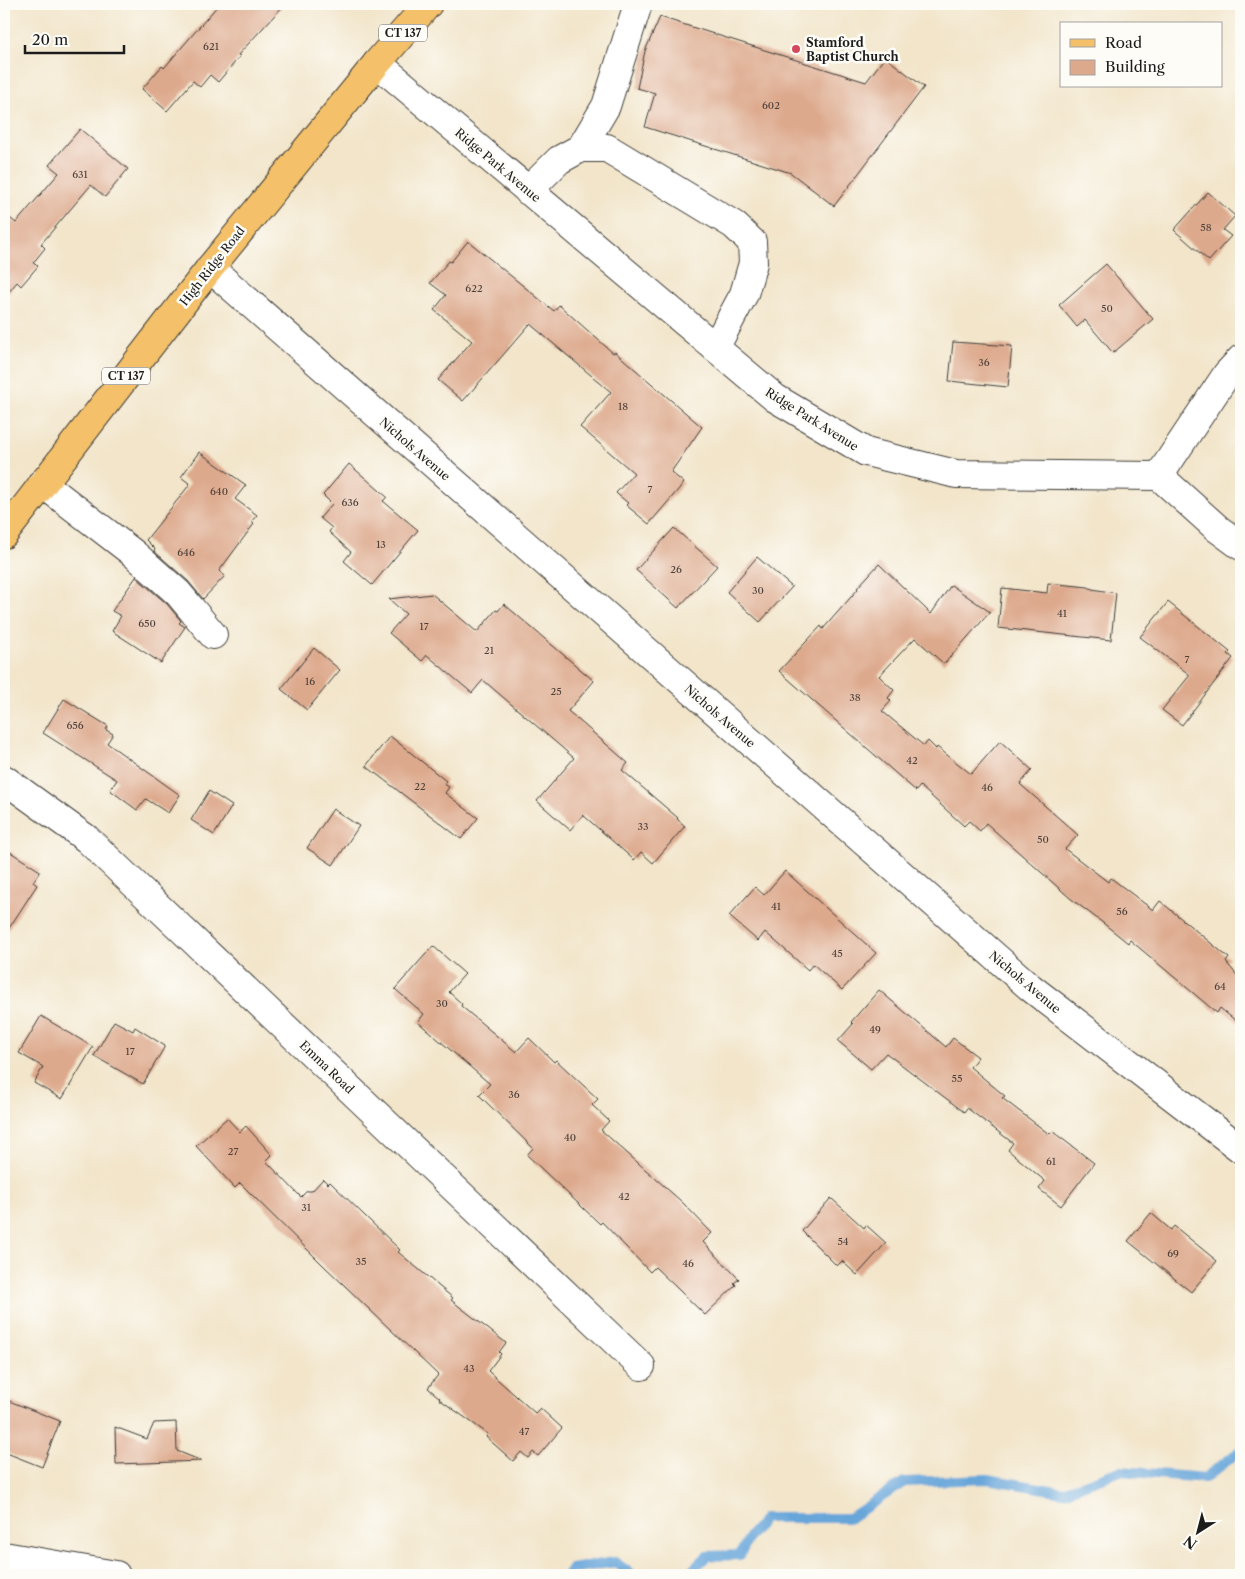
<svg xmlns="http://www.w3.org/2000/svg" width="1245" height="1579" font-family="'Libre Caslon Text',serif">
<style>
.lines{fill:none;stroke-linecap:round;stroke-linejoin:round}
.stream{stroke:#68a6da;stroke-width:10}
.building{fill:#dda98c}
.minor-casing{stroke:#3c3a36;stroke-width:30}
.major-casing{stroke:#3c3a36;stroke-width:30}
.minor{stroke:#fff;stroke-width:28}
.major{stroke:#f4c16a;stroke-width:28}
.poi-dot{fill:#d1495b;stroke:#fdfcf7;stroke-width:2}
.labels{text-anchor:middle;dominant-baseline:central;stroke-width:5;stroke-linejoin:round;paint-order:stroke}
.number-label{font-size:10px;fill:#4c3f38}
.shield{fill:#fdfcf7;stroke:#605f5e;stroke-width:1}
.shield-label{font-size:11px;font-weight:bold;fill:#1c1c1c}
.poi-label{font-size:12px;font-weight:bold;fill:#1c1c1c;stroke:#fdfcf7;text-anchor:start}
.street-label{font-size:12px;fill:#1c1c1c;stroke:#fdfcf7}
</style>
<rect width="100%" height="100%" fill="#fdfcf7"/>
<filter id="ink" filterUnits="userSpaceOnUse"><feTurbulence type="fractalNoise" baseFrequency=".02" numOctaves="2"/><feDisplacementMap in="SourceGraphic" scale="10" xChannelSelector="R" yChannelSelector="G"/><feConvolveMatrix kernelMatrix="1 2 1 2 8 2 1 2 1" color-interpolation-filters="sRGB"/></filter>
<filter id="wash" filterUnits="userSpaceOnUse"><feTurbulence type="fractalNoise" baseFrequency=".0096" numOctaves="4" result="noise"/><feDisplacementMap in="SourceGraphic" scale="20" xChannelSelector="R" yChannelSelector="G"/><feGaussianBlur stdDeviation="1.12" result="paint"/><feColorMatrix in="noise" values="0 0 0 0 0 0 0 0 0 0 0 0 0 0 0 0 0 1.4 0 .05"/><feComposite in="paint" operator="in"/></filter>
<g filter="url(#wash)">
<rect width="100%" height="100%" fill="#f2e5ca"/>
<g class="lines">
<path class="stream" d="M 567,1575 L 571,1569 L 615,1562 L 633,1575
M 687,1575 L 707,1556 L 740,1555 L 749,1537 L 765,1518 L 850,1518 L 904,1482 L 987,1479 L 1063,1492 L 1120,1471 L 1205,1478 L 1241,1450"/>
</g>
<g id="blocks">
<path class="building" d="M 219,4 L 285,4 L 238,55 L 240,56 L 218,82 L 210,75 L 200,87 L 193,81 L 167,111 L 142,89 L 162,66 L 164,68 Z
M 660,17 L 866,82 L 885,57 L 924,87 L 834,206 L 791,173 L 645,127 L 655,93 L 637,88 L 645,51 Z
M 80,129 L 128,169 L 105,197 L 91,185 L 41,244 L 45,248 L 33,263 L 38,266 L 21,286 L 17,282 L 4,298 L 4,213 L 16,223 L 59,173 L 49,165 Z
M 1208,192 L 1235,216 L 1223,230 L 1231,236 L 1209,261 L 1174,230 Z
M 468,241 L 554,311 L 559,305 L 613,353 L 615,352 L 702,427 L 671,472 L 684,483 L 649,524 L 626,505 L 628,503 L 616,493 L 634,473 L 580,427 L 611,392 L 530,324 L 463,401 L 438,380 L 472,341 L 434,310 L 446,295 L 430,283 L 449,261 L 451,262 Z
M 1106,264 L 1153,319 L 1113,353 L 1085,320 L 1077,327 L 1059,305 Z
M 953,342 L 1012,346 L 1008,387 L 949,381 Z
M 199,452 L 246,485 L 235,499 L 257,515 L 251,522 L 254,524 L 219,571 L 225,576 L 203,599 L 188,581 L 154,551 L 155,549 L 146,540 L 190,484 L 181,477 Z
M 349,464 L 387,497 L 383,501 L 418,530 L 372,585 L 344,561 L 351,552 L 329,532 L 332,528 L 320,518 L 332,504 L 323,495 Z
M 674,528 L 717,566 L 678,608 L 636,570 Z
M 757,557 L 792,587 L 760,622 L 727,592 Z
M 879,564 L 931,614 L 951,585 L 990,612 L 944,664 L 915,638 L 879,676 L 894,690 L 888,698 L 891,701 L 882,711 L 924,746 L 928,741 L 936,749 L 937,747 L 971,774 L 1000,741 L 1032,770 L 1020,784 L 1078,835 L 1065,849 L 1108,882 L 1111,878 L 1153,910 L 1160,901 L 1229,958 L 1226,962 L 1241,980 L 1241,1025 L 1220,1008 L 1217,1013 L 1130,940 L 1128,943 L 1103,923 L 1070,898 L 986,823 L 980,831 L 969,821 L 964,826 L 920,786 L 916,791 L 779,671 L 821,626 L 823,629 L 858,589 L 857,588 Z
M 136,577 L 167,604 L 181,621 L 179,623 L 185,627 L 161,663 L 112,631 L 121,616 L 112,611 Z
M 1048,583 L 1088,587 L 1092,589 L 1116,593 L 1111,640 L 998,628 L 1002,588 L 1047,593 Z
M 432,594 L 477,632 L 496,610 L 498,611 L 504,604 L 594,681 L 568,711 L 628,763 L 622,770 L 678,818 L 677,819 L 685,826 L 653,863 L 641,852 L 634,860 L 583,815 L 570,830 L 537,801 L 574,758 L 483,680 L 472,693 L 427,655 L 422,661 L 389,633 L 406,614 L 389,599 Z
M 1168,602 L 1230,652 L 1228,654 L 1233,658 L 1182,725 L 1162,710 L 1190,675 L 1140,637 Z
M 314,648 L 340,670 L 307,710 L 281,689 Z
M 64,699 L 108,726 L 106,730 L 113,734 L 107,743 L 180,795 L 168,813 L 146,799 L 137,810 L 110,790 L 117,780 L 43,733 Z
M 390,736 L 446,781 L 444,784 L 449,787 L 445,793 L 478,818 L 461,839 L 366,766 Z
M 209,791 L 232,806 L 214,835 L 191,820 Z
M 333,809 L 359,826 L 333,865 L 307,848 Z
M 4,848 L 40,871 L 33,882 L 37,885 L 4,936 Z
M 785,871 L 876,953 L 842,990 L 813,964 L 808,970 L 765,932 L 758,941 L 729,916 L 755,887 L 764,895 Z
M 433,946 L 465,974 L 449,992 L 462,1004 L 461,1006 L 516,1052 L 529,1038 L 554,1062 L 556,1060 L 598,1099 L 592,1105 L 609,1121 L 601,1130 L 682,1202 L 712,1233 L 703,1242 L 739,1279 L 734,1283 L 736,1285 L 705,1315 L 655,1267 L 650,1272 L 602,1222 L 600,1224 L 527,1155 L 533,1148 L 479,1095 L 490,1084 L 418,1022 L 424,1014 L 395,989 Z
M 879,990 L 946,1047 L 953,1038 L 978,1057 L 970,1067 L 1005,1096 L 1002,1098 L 1049,1134 L 1052,1131 L 1094,1163 L 1061,1206 L 1039,1189 L 1045,1181 L 1008,1150 L 1013,1143 L 967,1108 L 964,1112 L 886,1053 L 871,1069 L 838,1041 L 853,1024 L 851,1022 Z
M 41,1016 L 93,1047 L 62,1099 L 34,1083 L 43,1067 L 19,1053 Z
M 114,1021 L 133,1031 L 135,1027 L 165,1046 L 143,1084 L 94,1056 Z
M 227,1118 L 240,1132 L 246,1126 L 272,1155 L 266,1161 L 301,1197 L 307,1191 L 312,1191 L 323,1179 L 328,1184 L 330,1182 L 400,1250 L 398,1252 L 453,1298 L 451,1300 L 506,1343 L 499,1352 L 501,1354 L 488,1371 L 535,1413 L 540,1408 L 562,1428 L 538,1456 L 533,1452 L 528,1458 L 521,1452 L 513,1461 L 486,1437 L 488,1434 L 439,1399 L 440,1398 L 428,1388 L 438,1375 L 322,1264 L 240,1183 L 235,1188 L 196,1146 Z
M 831,1198 L 864,1228 L 866,1225 L 886,1243 L 857,1275 L 842,1261 L 837,1266 L 802,1231 Z
M 1151,1213 L 1171,1230 L 1174,1226 L 1217,1261 L 1191,1292 L 1128,1241 Z
M 4,1399 L 60,1421 L 42,1467 L 4,1452 Z
M 176,1422 L 177,1451 L 202,1461 L 116,1464 L 115,1427 L 147,1439 L 154,1423 Z"/>
</g>
</g>
<g filter="url(#ink)">
<use href="#blocks" fill-opacity="0" stroke="#3c3a36" stroke-width="1"/>
<g class="lines">
<defs>
<path id="minor" d="M 377,63 L 775,398 L 866,452 L 956,474 L 1159,476
M 581,148 L 606,106 L 638,4
M 528,191 L 559,160 L 581,148 L 607,148 L 734,225 L 752,242 L 753,263 L 744,294 L 715,348
M 210,268 L 1031,988 L 1241,1149
M 1159,476 L 1227,374 L 1241,359
M 1159,476 L 1218,529 L 1241,546
M 42,483 L 133,553 L 178,593 L 213,635
M 4,779 L 87,839 L 641,1366
M 4,1556 L 116,1575"/>
<path id="major" d="M 4,534 L 210,268 L 377,63 L 428,4"/>
</defs>
<use href="#minor" class="minor-casing"/>
<use href="#major" class="major-casing"/>
<use href="#minor" class="minor"/>
<use href="#major" class="major"/>
</g>
</g>
<circle class="poi-dot" cx="796" cy="49" r="5"/>
<g class="labels">
<g class="number-label">
<text x="211" y="46">621</text>
<text x="771" y="105">602</text>
<text x="80" y="174">631</text>
<text x="1206" y="227">58</text>
<text x="474" y="288">622</text>
<text x="1107" y="308">50</text>
<text x="984" y="362">36</text>
<text x="623" y="406">18</text>
<text x="650" y="489">7</text>
<text x="219" y="491">640</text>
<text x="350" y="502">636</text>
<text x="381" y="544">13</text>
<text x="186" y="552">646</text>
<text x="676" y="569">26</text>
<text x="758" y="590">30</text>
<text x="1062" y="613">41</text>
<text x="147" y="623">650</text>
<text x="424" y="626">17</text>
<text x="489" y="650">21</text>
<text x="1187" y="659">7</text>
<text x="310" y="681">16</text>
<text x="556" y="691">25</text>
<text x="855" y="697">38</text>
<text x="75" y="725">656</text>
<text x="912" y="760">42</text>
<text x="420" y="786">22</text>
<text x="987" y="787">46</text>
<text x="643" y="826">33</text>
<text x="1043" y="839">50</text>
<text x="776" y="906">41</text>
<text x="1122" y="911">56</text>
<text x="837" y="953">45</text>
<text x="1220" y="986">64</text>
<text x="442" y="1003">30</text>
<text x="875" y="1029">49</text>
<text x="130" y="1051">17</text>
<text x="957" y="1078">55</text>
<text x="514" y="1094">36</text>
<text x="570" y="1137">40</text>
<text x="233" y="1151">27</text>
<text x="1051" y="1161">61</text>
<text x="624" y="1196">42</text>
<text x="306" y="1207">31</text>
<text x="843" y="1241">54</text>
<text x="1173" y="1253">69</text>
<text x="361" y="1261">35</text>
<text x="688" y="1263">46</text>
<text x="469" y="1368">43</text>
<text x="524" y="1431">47</text>
</g>
<g class="shield">
<rect x="379" y="24.5" width="48" height="17" rx="4"/>
<rect x="102" y="367.5" width="48" height="17" rx="4"/>
</g>
<g class="shield-label">
<text x="403" y="33">CT 137</text>
<text x="126" y="376">CT 137</text>
</g>
<g class="poi-label">
<text x="806" y="42">Stamford<tspan x="806" dy="14">Baptist Church</tspan></text>
</g>
<g class="street-label">
<text transform="translate(498 165) rotate(40)">Ridge Park Avenue</text>
<text transform="translate(212 266) rotate(-52)">High Ridge Road</text>
<text transform="translate(812 419) rotate(32)">Ridge Park Avenue</text>
<text transform="translate(415 449) rotate(41)">Nichols Avenue</text>
<text transform="translate(720 716) rotate(41)">Nichols Avenue</text>
<text transform="translate(1025 982) rotate(40)">Nichols Avenue</text>
<text transform="translate(327 1067) rotate(44)">Emma Road</text>
</g>
</g>
<rect width="1245" height="1579" fill="none" stroke="#fdfcf7" stroke-width="20"/>
<rect x="1060" y="22" width="162" height="65" fill="#fdfcf7" stroke="#a3a29f"/>
<rect x="1070" y="39" width="25" height="8" fill="#f4c16a" stroke="#a3a29f"/>
<text x="1105" y="48" font-size="15" fill="#1c1c1c">Road</text>
<rect x="1070" y="60" width="25" height="15" fill="#dda98c" stroke="#a3a29f"/>
<text x="1105" y="72" font-size="15" fill="#1c1c1c">Building</text>
<g transform="translate(1198 1532) rotate(216)" stroke="#fdfcf7" stroke-width="4" paint-order="stroke">
<path d="M0-4L9 19L0 12L-9 19Z" fill="#1c1c1c"/>
<text y="-8" font-size="14" font-weight="bold" text-anchor="middle" fill="#1c1c1c">N</text>
</g>
<path d="M25 45v8h99v-8" fill="none" stroke="#1c1c1c" stroke-width="2.5"/>
<text x="32" y="45" font-size="15" fill="#1c1c1c" stroke="#fdfcf7" stroke-width="4" paint-order="stroke">20 m</text>
</svg>
